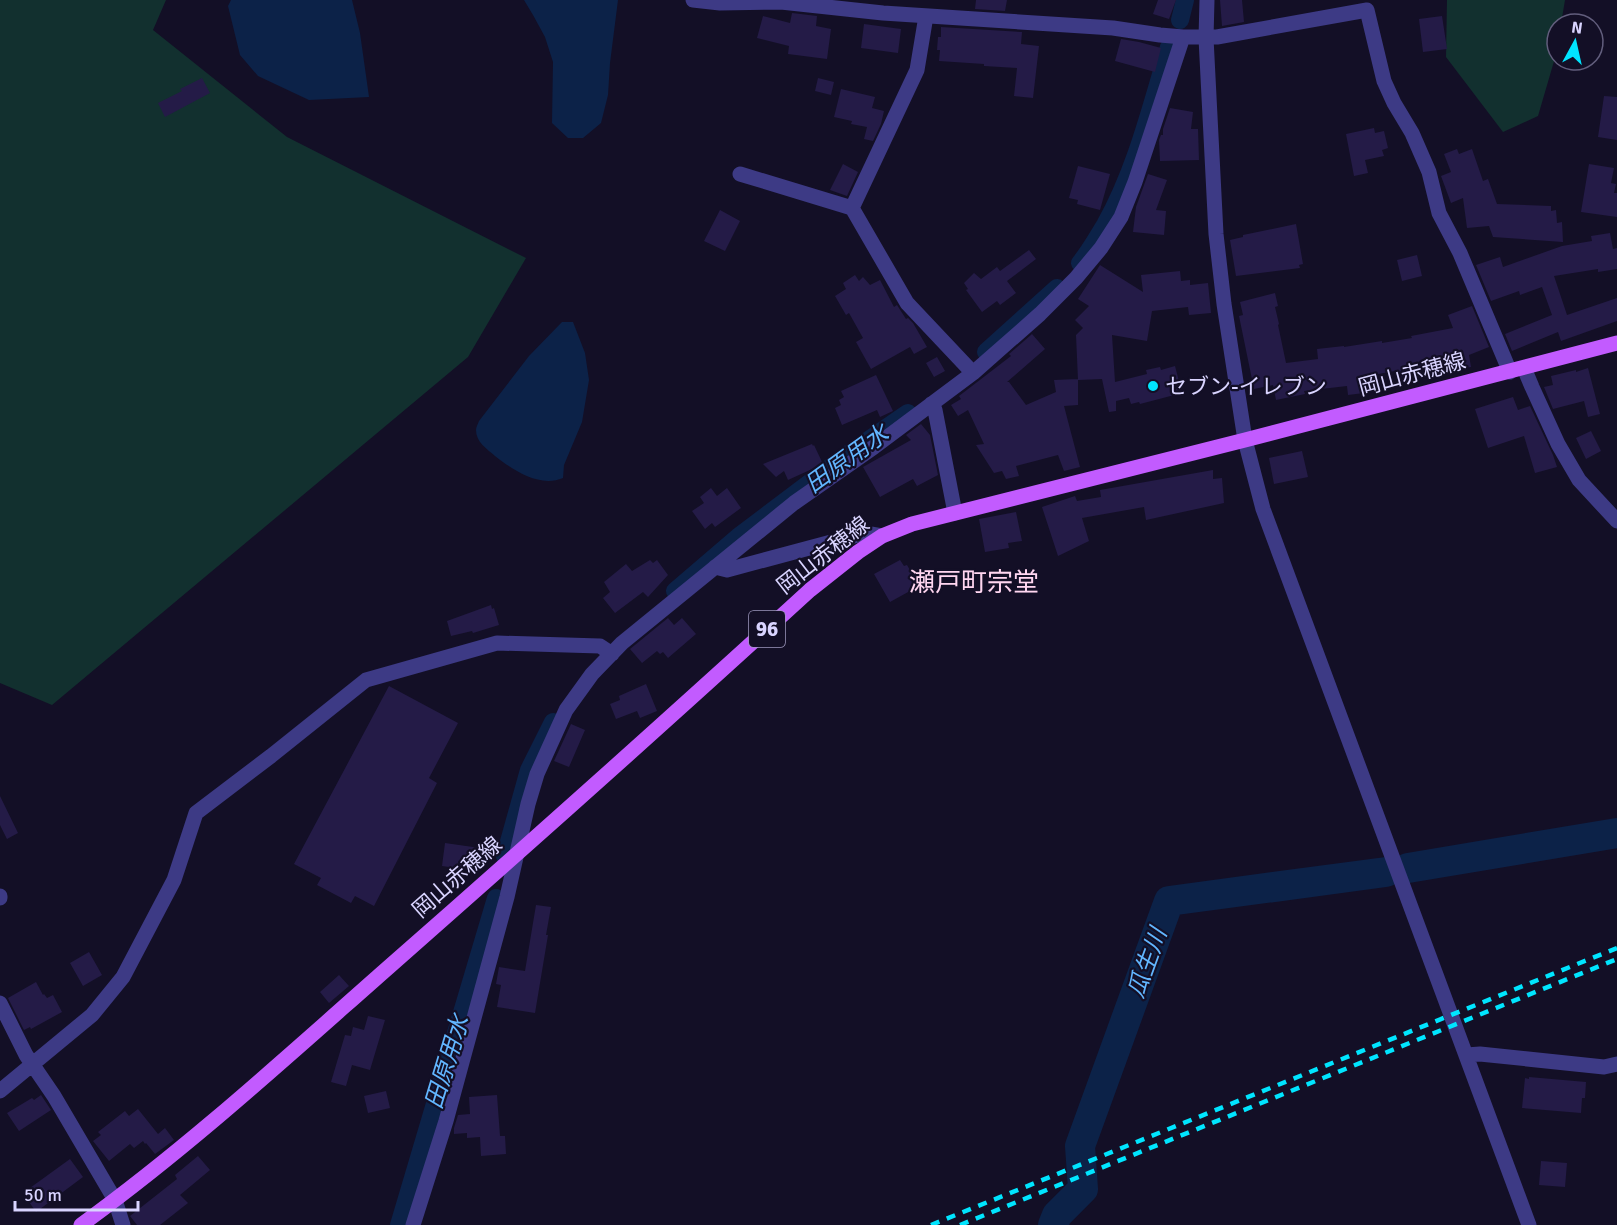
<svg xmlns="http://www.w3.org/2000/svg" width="1617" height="1225" font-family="Signika,'Noto Sans JP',sans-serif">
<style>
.green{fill:#12302f}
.water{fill:#0c2248}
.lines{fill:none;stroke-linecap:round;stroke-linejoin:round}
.canal{stroke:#0c2248;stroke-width:18}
.river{stroke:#0c2248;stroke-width:30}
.building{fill:#241b47}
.minor{stroke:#3d3a85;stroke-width:15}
.major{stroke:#c25bff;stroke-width:15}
.rail{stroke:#00e5ff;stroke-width:4.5;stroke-dasharray:9 8;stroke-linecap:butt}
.poi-dot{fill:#00e5ff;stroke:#130f26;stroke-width:2}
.labels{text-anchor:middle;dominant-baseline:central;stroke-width:4.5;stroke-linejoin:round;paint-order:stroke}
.shield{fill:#130f26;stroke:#9e99be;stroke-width:1.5}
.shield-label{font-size:21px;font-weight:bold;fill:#d9d4ff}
.street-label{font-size:22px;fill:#d9d4ff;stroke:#130f26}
.poi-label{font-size:22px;fill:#d9d4ff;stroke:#130f26;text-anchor:start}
.water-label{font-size:24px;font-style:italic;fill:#62b6ff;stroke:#130f26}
.quarter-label{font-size:26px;fill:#ffd6f0;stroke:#130f26}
</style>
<rect width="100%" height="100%" fill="#130f26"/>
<path class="green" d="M 0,0 L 166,0 L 153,30 L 287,137 L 526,258 L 468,357 L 52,705 L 0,683 Z
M 1447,0 L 1565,0 L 1561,24 L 1557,24 L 1557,51 L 1538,116 L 1503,132 L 1446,57 Z"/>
<path class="water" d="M 231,0 L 352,0 L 360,33 L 369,97 L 309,100 L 258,76 L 240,55 L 228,6 Z
M 524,0 L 618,0 L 610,63 L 608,95 L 601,123 L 583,138 L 568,138 L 552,123 L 553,62 L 545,37 L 533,15 Z
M 562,322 L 573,322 L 585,353 L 589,380 L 582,422 L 564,465 L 563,478 C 539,488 513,470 495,456 C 487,449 476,442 476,430 C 476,427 478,424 479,421 L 529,356 Z"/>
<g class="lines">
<path class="canal" d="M 1180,20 L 1185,0
M 1080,263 C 1090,251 1097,238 1105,225 C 1136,170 1151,107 1169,47
M 986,352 L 1057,288
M 675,591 L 738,537 L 844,457 L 908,413
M 505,856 L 529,770 L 553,722
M 399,1225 L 496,898"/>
<path class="river" d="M 1408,868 L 1617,833
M 1053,1225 L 1057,1215 L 1083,1189 L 1080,1146 L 1169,901 L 1386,872"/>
</g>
<path class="building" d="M 976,0 L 1007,0 L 1005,11 L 975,9 Z
M 1158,0 L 1176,0 L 1169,19 L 1153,14 Z
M 1220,0 L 1242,0 L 1244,22 L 1222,26 Z
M 792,13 L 817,16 L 816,26 L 831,29 L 827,59 L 788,54 L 789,46 L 757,38 L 763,16 L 790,23 Z
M 1442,16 L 1447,49 L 1423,52 L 1419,19 Z
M 864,24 L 901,29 L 898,53 L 861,48 Z
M 941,27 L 1022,32 L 1021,44 L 1039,46 L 1033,98 L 1014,96 L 1017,68 L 984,66 L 984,64 L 939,61 L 940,50 L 937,50 L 938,37 L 941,37 Z
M 1121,39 L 1139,42 L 1161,48 L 1155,72 L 1115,61 Z
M 202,78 L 210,93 L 165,117 L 158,103 L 182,91 L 180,89 Z
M 818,78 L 834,82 L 831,95 L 815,91 Z
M 841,89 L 875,97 L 872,108 L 884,111 L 881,124 L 873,141 L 864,139 L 867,127 L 851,124 L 852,121 L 834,117 Z
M 1604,96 L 1617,97 L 1617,140 L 1598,137 Z
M 1170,108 L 1193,112 L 1191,129 L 1198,129 L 1199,160 L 1160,161 L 1159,140 L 1161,135 L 1163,135 L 1163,129 Z
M 1374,128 L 1375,133 L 1384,131 L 1388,148 L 1382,150 L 1384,156 L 1365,160 L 1368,173 L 1354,176 L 1346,134 Z
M 1457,149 L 1459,154 L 1472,149 L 1483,181 L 1488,179 L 1497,204 L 1551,206 L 1551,211 L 1556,210 L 1557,223 L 1562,222 L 1563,242 L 1493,237 L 1489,226 L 1467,228 L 1463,198 L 1451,203 L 1441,176 L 1451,172 L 1444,154 Z
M 843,164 L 858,172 L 847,196 L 830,190 Z
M 1589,164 L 1614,168 L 1611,183 L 1616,184 L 1614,193 L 1617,193 L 1617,217 L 1581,212 Z
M 1078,166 L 1110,174 L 1100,210 L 1077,204 L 1078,200 L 1069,198 Z
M 1148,174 L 1167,180 L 1156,210 L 1166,211 L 1164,235 L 1133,232 L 1136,207 Z
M 720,210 L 740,221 L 725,251 L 704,241 Z
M 1296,224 L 1303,264 L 1299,265 L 1300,268 L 1236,276 L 1230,240 L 1243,237 L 1243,235 Z
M 1610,233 L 1613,249 L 1617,248 L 1617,269 L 1598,272 L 1598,269 L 1554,276 L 1567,315 L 1617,298 L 1617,321 L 1561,341 L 1558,332 L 1512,351 L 1505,334 L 1552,315 L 1542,287 L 1520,295 L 1519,291 L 1491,301 L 1476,265 L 1500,257 L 1503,267 L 1562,246 L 1592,241 L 1591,236 Z
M 1029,250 L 1036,259 L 1007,281 L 1016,293 L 1000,305 L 997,301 L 982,312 L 966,290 L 968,289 L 964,283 L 974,273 L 981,279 L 997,267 L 1000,271 Z
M 1417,255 L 1422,276 L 1402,281 L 1397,260 Z
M 1100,265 L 1143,292 L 1141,275 L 1180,271 L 1181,281 L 1190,280 L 1190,285 L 1208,283 L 1211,313 L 1189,315 L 1188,307 L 1152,311 L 1147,341 L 1112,335 L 1115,382 L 1147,374 L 1146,370 L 1160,367 L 1161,370 L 1175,366 L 1182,393 L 1140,404 L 1139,402 L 1131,404 L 1129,398 L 1116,401 L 1116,411 L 1109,412 L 1102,379 L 1078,380 L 1076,335 L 1083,328 L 1075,320 L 1089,306 L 1078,299 Z
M 855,275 L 859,281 L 863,277 L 870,285 L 880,280 L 894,307 L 897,305 L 906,319 L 908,318 L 913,323 L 927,347 L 914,354 L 910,347 L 871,369 L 856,342 L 863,338 L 849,313 L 846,315 L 835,296 L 846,289 L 843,283 Z
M 1275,293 L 1278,306 L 1275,307 L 1279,324 L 1278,325 L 1286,363 L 1318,359 L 1317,349 L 1344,346 L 1344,347 L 1382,341 L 1382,343 L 1412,338 L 1411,336 L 1453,328 L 1448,315 L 1472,306 L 1489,347 L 1469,355 L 1471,367 L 1458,369 L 1457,364 L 1416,372 L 1417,374 L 1396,378 L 1395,371 L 1362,377 L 1364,393 L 1348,395 L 1347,386 L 1304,391 L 1305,394 L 1276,400 L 1273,385 L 1254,389 L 1239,316 L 1243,315 L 1240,302 Z
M 1032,334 L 1045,349 L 1007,382 L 1009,382 L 1026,405 L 1056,392 L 1054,380 L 1078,379 L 1078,405 L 1064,406 L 1080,467 L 1064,471 L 1058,455 L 1016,466 L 1019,476 L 1006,479 L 1002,471 L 994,473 L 976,445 L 984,444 L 968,410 L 958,416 L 951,405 L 961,399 L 959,396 L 1011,356 L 1009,354 Z
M 937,357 L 945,371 L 934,377 L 926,363 Z
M 1588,368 L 1600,414 L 1588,417 L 1584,401 L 1553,409 L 1544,387 L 1553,385 L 1551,376 L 1576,370 L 1576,372 Z
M 876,375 L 893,411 L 880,417 L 877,410 L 842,425 L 835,408 L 841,405 L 839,400 L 844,397 L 841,391 Z
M 1513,397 L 1518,410 L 1530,406 L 1553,455 L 1557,467 L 1535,473 L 1524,436 L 1488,448 L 1475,409 Z
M 921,424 L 930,435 L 938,475 L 917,486 L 913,479 L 880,497 L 863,467 L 911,440 L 906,435 Z
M 1591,431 L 1601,451 L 1586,459 L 1576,438 Z
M 812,444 L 813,446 L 814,445 L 823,464 L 788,480 L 784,471 L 776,477 L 763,464 Z
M 1302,451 L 1308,477 L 1274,484 L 1269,458 Z
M 1213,470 L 1213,479 L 1222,478 L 1224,503 L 1146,520 L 1144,507 L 1082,518 L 1089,541 L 1058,556 L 1042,507 L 1075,496 L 1077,501 L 1101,497 L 1100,490 Z
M 711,488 L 717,496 L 727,488 L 741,508 L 715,527 L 712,523 L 705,529 L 692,511 L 704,503 L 700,497 Z
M 1016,512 L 1022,541 L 1008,543 L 1009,548 L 985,552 L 979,519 Z
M 650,560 L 653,563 L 657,560 L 668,575 L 648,597 L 643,592 L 615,613 L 603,598 L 610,592 L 604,582 L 626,564 L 632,571 Z
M 900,560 L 904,566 L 907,565 L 919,586 L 890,602 L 874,574 Z
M 491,605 L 492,609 L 494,608 L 499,625 L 473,633 L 472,631 L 451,636 L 447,621 Z
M 668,618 L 674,625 L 682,618 L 696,634 L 668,658 L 663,652 L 660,654 L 657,651 L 642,663 L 630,649 Z
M 646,684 L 657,711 L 640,718 L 637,711 L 616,719 L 610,704 L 620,700 L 619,696 Z
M 389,686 L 458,723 L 429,778 L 437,783 L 374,906 L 355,896 L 351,903 L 317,885 L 321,878 L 294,864 Z
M 571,724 L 585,730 L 569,767 L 554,761 Z
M 0,796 L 18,833 L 7,839 L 0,825 Z
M 445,843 L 480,848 L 478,871 L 442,866 Z
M 536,905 L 551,907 L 546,935 L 548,935 L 535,1013 L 497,1007 L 501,985 L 496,984 L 499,967 L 525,971 Z
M 89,952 L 102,975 L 83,986 L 70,963 Z
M 339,975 L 349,986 L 329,1003 L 320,992 Z
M 36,982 L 43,995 L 44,994 L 47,998 L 53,995 L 62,1012 L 31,1029 L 30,1027 L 24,1030 L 8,998 Z
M 368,1016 L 385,1020 L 370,1070 L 352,1065 L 346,1086 L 331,1082 L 345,1035 L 351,1036 L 353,1027 L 364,1030 Z
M 1529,1077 L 1586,1082 L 1585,1098 L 1582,1098 L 1581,1113 L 1522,1108 L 1525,1078 L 1529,1079 Z
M 386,1091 L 390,1108 L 368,1113 L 364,1096 Z
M 41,1095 L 51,1110 L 19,1131 L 7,1113 L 32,1098 L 34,1100 Z
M 497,1095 L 500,1136 L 505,1136 L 506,1154 L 481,1156 L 480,1137 L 467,1138 L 467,1133 L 454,1134 L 454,1128 L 458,1115 L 470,1114 L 469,1097 Z
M 138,1109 L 158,1134 L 165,1128 L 174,1140 L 155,1154 L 146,1143 L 145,1144 L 143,1141 L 134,1148 L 130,1144 L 109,1161 L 93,1141 L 101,1135 L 98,1132 L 125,1111 L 129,1116 Z
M 198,1156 L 210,1170 L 180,1195 L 188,1203 L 160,1225 L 137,1225 L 130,1216 L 177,1179 L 175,1175 Z
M 70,1159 L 83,1177 L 36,1212 L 23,1193 Z
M 1541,1161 L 1567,1163 L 1565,1187 L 1539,1185 Z"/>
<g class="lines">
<path class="minor" d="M 693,0 L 720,3 L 781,2 L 883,13 L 1113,28 L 1160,35 L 1183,37 L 1217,37 L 1367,10 L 1384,81 L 1394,103 L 1412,133 L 1429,172 L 1439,213 L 1460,253 L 1510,372
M 1207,0 L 1206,38 L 1216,234 L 1224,304 L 1245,440 L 1263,509 L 1529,1225
M 926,16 L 917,70 L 852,208 L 907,303 L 973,373
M 740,174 L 852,208
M 1524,368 L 1532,387 L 1558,444 L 1579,480 L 1617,521
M 931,404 L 935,410 L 955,513
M 715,567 L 727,570 L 865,533 L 882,536
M 0,896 L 0,898
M 0,1003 L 26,1055 L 54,1096 L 115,1200 L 123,1225
M 1467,1055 L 1480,1054 L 1604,1067 L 1617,1064
M 0,1091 L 92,1015 L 123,977 L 174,880 L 196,813 L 271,756 L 366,680 L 497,643 L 600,646 L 612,654
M 413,1225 L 446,1121 L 507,897 L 528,804 L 537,774 L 566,710 L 592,674 L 622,643 L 794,503 L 874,447 L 973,373 L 1040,314 L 1076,278 L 1101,248 L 1121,217 L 1135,182 L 1183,37"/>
<path class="major" d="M 81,1225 C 190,1146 289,1055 390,966 C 531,842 671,717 810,590 L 858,552 L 882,536 L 912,524 L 1245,440 L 1617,343"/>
<path class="rail" d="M 931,1225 L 1617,948
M 960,1225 L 1617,959"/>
</g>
<circle class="poi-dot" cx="1153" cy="386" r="6"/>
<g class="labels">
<rect class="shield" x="749" y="611" width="36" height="36" rx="4.5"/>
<g class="shield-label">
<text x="767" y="629">96</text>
</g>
<g class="street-label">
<text transform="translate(1412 374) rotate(-15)">岡山赤穂線</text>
<text transform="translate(823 555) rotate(-38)">岡山赤穂線</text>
<text transform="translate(457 877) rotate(-41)">岡山赤穂線</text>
</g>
<g class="poi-label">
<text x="1165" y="386">セブン-イレブン</text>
</g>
<g class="water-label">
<text transform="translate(847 459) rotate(-36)">田原用水</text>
<text transform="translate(1147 963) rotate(-70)">瓜生川</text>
<text transform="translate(447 1062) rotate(-73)">田原用水</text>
</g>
<g class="quarter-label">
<text x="974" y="583">瀬戸町宗堂</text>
</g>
</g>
<g transform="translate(1575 42) rotate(8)"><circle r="28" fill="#130f26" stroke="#625e7d" stroke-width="1.5"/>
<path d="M0-4.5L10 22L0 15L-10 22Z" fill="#00e5ff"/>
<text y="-9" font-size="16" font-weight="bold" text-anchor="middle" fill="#d9d4ff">N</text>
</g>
<path d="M15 1201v9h123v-9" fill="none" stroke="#d9d4ff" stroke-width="3"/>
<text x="24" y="1201" font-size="18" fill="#d9d4ff" stroke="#130f26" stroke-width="4.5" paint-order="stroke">50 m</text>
</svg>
